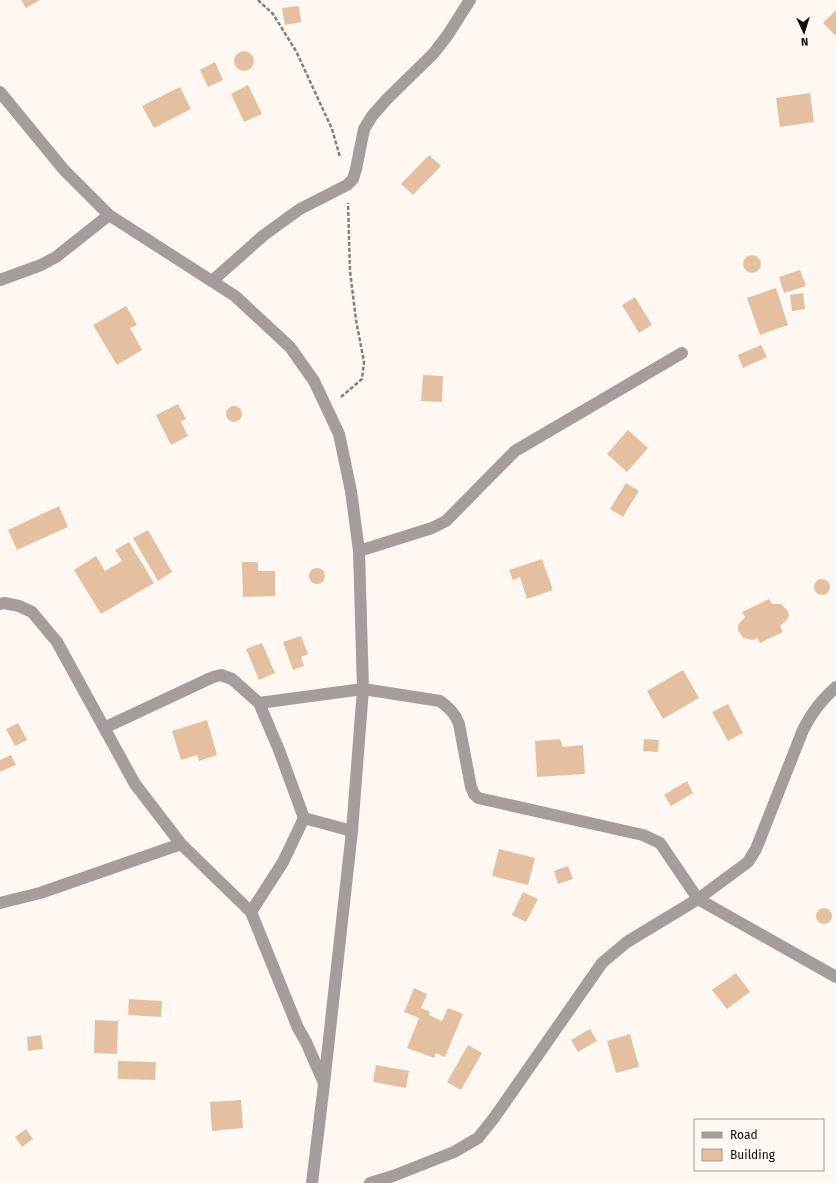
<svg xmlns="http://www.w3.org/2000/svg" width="836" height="1183" font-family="'Fira Sans',sans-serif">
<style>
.building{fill:#e5c0a0}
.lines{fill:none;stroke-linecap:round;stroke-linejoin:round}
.path{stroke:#857f7a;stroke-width:2.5;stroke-dasharray:4 2;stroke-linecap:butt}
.street{stroke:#a59c9b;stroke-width:12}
</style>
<rect width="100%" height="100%" fill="#fef7f2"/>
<path class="building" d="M 21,0 L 40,0 L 26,8 Z
M 299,6 L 301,22 L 285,25 L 282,8 Z
M 836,10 L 836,36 L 823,23 Z
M234 61a10 10 0 1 1 20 0a10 10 0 1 1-20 0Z
M 215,62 L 223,80 L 208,87 L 200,70 Z
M 248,85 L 262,114 L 244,122 L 231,94 Z
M 180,87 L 191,109 L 154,128 L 142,106 Z
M 810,93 L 814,122 L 780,127 L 776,98 Z
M 429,155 L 441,166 L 413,195 L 401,184 Z
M743 264a9 9 0 1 1 18 0a9 9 0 1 1-18 0Z
M 800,270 L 806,286 L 784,293 L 779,277 Z
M 776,288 L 788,325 L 760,335 L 747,298 Z
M 803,293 L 805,309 L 792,311 L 790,295 Z
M 635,297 L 652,325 L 639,333 L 622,305 Z
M 126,306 L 137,325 L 130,328 L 142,350 L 117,365 L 93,325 Z
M 761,345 L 767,357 L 743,368 L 738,355 Z
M 423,375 L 443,376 L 442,402 L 421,401 Z
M 178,404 L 186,419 L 181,422 L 188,436 L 171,445 L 156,415 Z
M226 414a8 8 0 1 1 16 0a8 8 0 1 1-16 0Z
M 628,430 L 648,448 L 627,472 L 607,454 Z
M 626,483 L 639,491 L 623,517 L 610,509 Z
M 59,506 L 68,527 L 17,550 L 8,530 Z
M 148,530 L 172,572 L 158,581 L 133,538 Z
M 129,542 L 154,583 L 101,614 L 74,570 L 96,556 L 105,571 L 122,561 L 115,550 Z
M 542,559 L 553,590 L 527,599 L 520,577 L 513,580 L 509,570 Z
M 242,562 L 258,562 L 258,571 L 275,571 L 275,596 L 243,597 Z
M309 576a8 8 0 1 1 16 0a8 8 0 1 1-16 0Z
M814 587a8 8 0 1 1 16 0a8 8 0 1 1-16 0Z
M 769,599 L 772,604 L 781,604 L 788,611 L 789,615 L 787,620 L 780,626 L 783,632 L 760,643 L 757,638 L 753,640 L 743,638 L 738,630 L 738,625 L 745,617 L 742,612 Z
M 301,636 L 308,654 L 301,657 L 304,666 L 293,670 L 283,642 Z
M 262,643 L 275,673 L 259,680 L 246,649 Z
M 683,670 L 699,698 L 663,719 L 647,691 Z
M 728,704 L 743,733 L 728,741 L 712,712 Z
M 207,720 L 217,755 L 199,761 L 197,755 L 181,760 L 172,731 Z
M 18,723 L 27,740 L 15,746 L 6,729 Z
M 560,739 L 563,747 L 583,745 L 585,774 L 537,777 L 535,741 Z
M 644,739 L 659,740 L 658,752 L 643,751 Z
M 11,755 L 16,765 L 0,772 L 0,760 Z
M 687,781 L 693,793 L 671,806 L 664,795 Z
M 499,849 L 535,858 L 528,885 L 492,876 Z
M 568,866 L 573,879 L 558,884 L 554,871 Z
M 523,892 L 538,899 L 526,922 L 512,915 Z
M816 916a8 8 0 1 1 16 0a8 8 0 1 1-16 0Z
M 736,973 L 750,992 L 727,1009 L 712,990 Z
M 414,988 L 427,994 L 421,1008 L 430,1012 L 429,1015 L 442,1021 L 448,1008 L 463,1014 L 445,1057 L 436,1053 L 434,1058 L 407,1048 L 419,1018 L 404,1012 Z
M 129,999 L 162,1001 L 161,1017 L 128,1015 Z
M 95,1020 L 118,1021 L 117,1054 L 94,1053 Z
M 590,1029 L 597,1041 L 578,1052 L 571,1040 Z
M 630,1034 L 639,1067 L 616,1073 L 607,1041 Z
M 41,1035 L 43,1049 L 28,1051 L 27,1037 Z
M 468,1045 L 482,1053 L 461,1090 L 447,1082 Z
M 118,1061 L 156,1062 L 155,1080 L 118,1079 Z
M 376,1065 L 409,1071 L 406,1088 L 373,1082 Z
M 241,1100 L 243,1128 L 212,1131 L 210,1102 Z
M 26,1129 L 33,1139 L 22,1147 L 15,1137 Z"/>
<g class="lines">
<path class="path" d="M 258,0 L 273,14 L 296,51 L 332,129 L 340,157
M 341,397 L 362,379 L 364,362 L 356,320 L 350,271 L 348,203"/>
<path class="street" d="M 0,92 L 64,170 L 109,215 L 235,296 L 290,347 L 314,381 L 339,434 L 351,491 L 359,551 L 363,689 L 352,831 L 324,1084 L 312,1183
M 0,280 L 41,265 L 56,257 L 109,215
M 212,281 L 264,235 L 300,209 L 347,185 L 353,179 L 356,169 L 364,129 L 372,116 L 387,99 L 433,54 L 447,36 L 470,0
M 359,551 L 432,528 L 446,521 L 515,451 L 682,353
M 0,604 L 4,603 L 19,606 L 32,612 L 57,642 L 135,784 L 181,844 L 251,912 L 298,1028 L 306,1042 L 324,1083
M 259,703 L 363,689 L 440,701 C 449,708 455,713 459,724 L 471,787 L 474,794 L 478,798 L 643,835 L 660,843 L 698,899 L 836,977
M 104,728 L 213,677 L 221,675 L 232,679 L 259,703 L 279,750 L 304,818 L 283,862 L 251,912
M 304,818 L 352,831
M 0,903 L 40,893 L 181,844
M 370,1183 L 393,1176 L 454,1152 L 478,1138 L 494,1118 L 602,963 L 627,942 L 698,899 L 748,862 L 756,849 L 803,730 C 812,712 821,701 836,687"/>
</g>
<rect x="694" y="1119" width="130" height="52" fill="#fef7f2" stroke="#9f9994"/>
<rect x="702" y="1132" width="20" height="6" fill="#a59c9b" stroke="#9f9994"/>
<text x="730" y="1139" font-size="12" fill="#110c08">Road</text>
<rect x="702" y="1149" width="20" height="12" fill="#e5c0a0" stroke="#9f9994"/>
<text x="730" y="1159" font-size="12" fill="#110c08">Building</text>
<g transform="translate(804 32) rotate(176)" stroke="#fef7f2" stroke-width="3" paint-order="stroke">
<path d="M0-3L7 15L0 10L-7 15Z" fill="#110c08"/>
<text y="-6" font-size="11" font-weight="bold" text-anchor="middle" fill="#110c08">N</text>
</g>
</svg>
